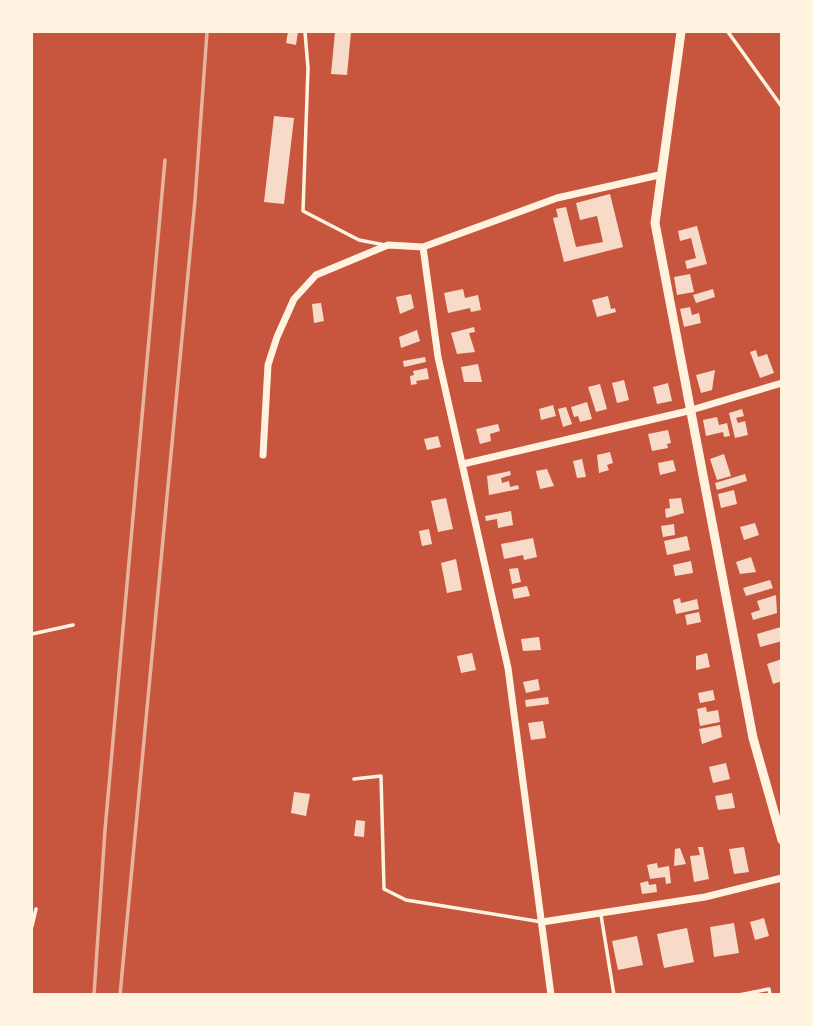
<svg xmlns="http://www.w3.org/2000/svg" width="813" height="1026" font-family="'Times New Roman',serif">
<style>
.building{fill:#f7dbc8}
.lines{fill:none;stroke-linecap:round;stroke-linejoin:round}
.service{stroke:#fff3e0;stroke-width:3.5}
.minor{stroke:#fff3e0;stroke-width:7}
.tertiary{stroke:#fff3e0;stroke-width:9}
.rail{stroke:#e9b49f;stroke-width:3.5}
</style>
<rect width="100%" height="100%" fill="#c8553d"/>
<path class="building" d="M 288,32 L 298,32 L 296,45 L 286,43 Z
M 335,32 L 351,32 L 347,75 L 331,74 Z
M 274,116 L 294,118 L 284,204 L 264,202 Z
M 610,194 L 623,247 L 564,262 L 553,218 L 558,217 L 556,209 L 566,207 L 576,247 L 603,242 L 597,216 L 580,220 L 576,203 Z
M 697,226 L 707,264 L 687,269 L 685,261 L 696,258 L 691,238 L 680,241 L 678,231 Z
M 690,274 L 694,292 L 677,295 L 674,277 Z
M 463,289 L 465,298 L 478,295 L 481,310 L 471,312 L 470,308 L 448,313 L 444,293 Z
M 713,289 L 715,297 L 696,303 L 693,295 Z
M 411,294 L 414,308 L 400,314 L 396,297 Z
M 608,296 L 611,309 L 615,308 L 616,312 L 597,317 L 592,300 Z
M 321,303 L 324,321 L 314,323 L 312,304 Z
M 690,307 L 692,315 L 699,313 L 701,323 L 684,327 L 680,309 Z
M 474,327 L 475,332 L 469,333 L 475,352 L 457,354 L 451,333 Z
M 417,330 L 420,341 L 401,348 L 399,337 Z
M 756,350 L 758,357 L 767,354 L 774,373 L 760,378 L 750,352 Z
M 425,357 L 426,362 L 404,367 L 403,361 Z
M 478,364 L 482,382 L 464,382 L 461,367 Z
M 427,368 L 429,379 L 416,381 L 417,384 L 411,385 L 410,376 L 414,375 L 413,371 Z
M 715,370 L 712,390 L 701,393 L 696,375 Z
M 624,380 L 629,400 L 617,403 L 612,383 Z
M 668,383 L 672,401 L 657,404 L 653,387 Z
M 600,384 L 607,409 L 596,412 L 588,387 Z
M 587,402 L 592,419 L 580,422 L 578,416 L 574,417 L 571,407 Z
M 553,405 L 556,416 L 541,420 L 539,409 Z
M 566,407 L 572,424 L 563,427 L 558,409 Z
M 742,409 L 744,416 L 736,418 L 738,423 L 745,421 L 748,435 L 735,438 L 729,413 Z
M 717,417 L 719,425 L 727,423 L 730,436 L 724,437 L 723,432 L 706,436 L 703,420 Z
M 498,424 L 500,431 L 490,434 L 491,441 L 480,444 L 476,429 Z
M 668,430 L 671,443 L 667,444 L 668,448 L 652,451 L 648,434 Z
M 438,436 L 441,447 L 427,450 L 424,439 Z
M 610,452 L 613,463 L 607,465 L 609,470 L 599,473 L 597,455 Z
M 724,454 L 731,476 L 717,480 L 710,459 Z
M 582,459 L 586,477 L 577,478 L 573,461 Z
M 673,460 L 676,471 L 660,475 L 658,463 Z
M 547,469 L 554,486 L 540,489 L 536,471 Z
M 510,471 L 511,475 L 501,478 L 502,483 L 509,481 L 510,487 L 518,485 L 519,489 L 489,495 L 487,476 Z
M 745,474 L 747,481 L 717,490 L 715,483 Z
M 734,490 L 737,504 L 721,508 L 718,494 Z
M 446,498 L 453,529 L 438,532 L 431,501 Z
M 681,498 L 684,513 L 666,518 L 665,509 L 670,508 L 669,499 Z
M 511,511 L 513,525 L 498,528 L 497,519 L 486,521 L 485,516 Z
M 755,523 L 759,535 L 744,540 L 740,527 Z
M 674,524 L 675,535 L 663,537 L 661,526 Z
M 429,529 L 432,544 L 422,546 L 419,531 Z
M 687,536 L 690,550 L 667,555 L 664,541 Z
M 533,538 L 537,557 L 524,560 L 523,555 L 504,559 L 501,544 Z
M 751,557 L 756,572 L 740,574 L 736,562 Z
M 456,559 L 462,590 L 447,593 L 441,563 Z
M 691,561 L 693,573 L 675,576 L 673,565 Z
M 518,568 L 521,582 L 512,584 L 509,569 Z
M 770,580 L 773,588 L 746,596 L 743,588 Z
M 527,586 L 530,596 L 514,599 L 512,589 Z
M 776,595 L 777,613 L 753,620 L 751,613 L 760,610 L 757,601 Z
M 680,598 L 681,603 L 697,599 L 699,609 L 676,614 L 673,600 Z
M 699,612 L 701,622 L 687,625 L 685,615 Z
M 781,627 L 782,641 L 760,647 L 757,634 Z
M 539,637 L 541,650 L 523,651 L 521,639 Z
M 472,653 L 476,670 L 461,673 L 457,656 Z
M 707,653 L 710,667 L 696,670 L 696,656 Z
M 782,659 L 782,681 L 773,684 L 767,664 Z
M 538,679 L 540,690 L 526,693 L 523,682 Z
M 713,690 L 715,700 L 700,703 L 698,693 Z
M 548,697 L 549,704 L 526,707 L 525,700 Z
M 706,707 L 707,712 L 718,710 L 720,722 L 700,726 L 697,709 Z
M 543,721 L 546,738 L 531,740 L 528,723 Z
M 720,725 L 722,737 L 702,744 L 699,729 Z
M 726,763 L 730,779 L 713,783 L 709,767 Z
M 294,792 L 310,794 L 306,816 L 291,813 Z
M 732,793 L 735,808 L 718,810 L 715,796 Z
M 356,820 L 365,821 L 364,837 L 354,836 Z
M 698,847 L 703,847 L 709,879 L 694,882 L 690,856 L 700,855 Z
M 744,847 L 749,872 L 734,874 L 729,849 Z
M 680,848 L 686,864 L 674,866 L 675,849 Z
M 657,863 L 658,868 L 669,866 L 671,883 L 666,884 L 665,877 L 650,879 L 647,865 Z
M 648,881 L 649,885 L 656,884 L 657,892 L 642,894 L 640,883 Z
M 764,918 L 769,936 L 755,940 L 750,922 Z
M 734,923 L 739,953 L 714,957 L 710,927 Z
M 687,928 L 694,962 L 664,968 L 657,934 Z
M 637,936 L 643,965 L 618,970 L 612,941 Z"/>
<g class="lines">
<path class="service" d="M 305,32 L 308,68 L 303,211 L 359,240 L 385,245
M 728,32 L 782,107
M 32,634 L 73,625
M 354,779 L 381,776 L 384,889 L 406,900 L 542,922
M 601,915 L 614,995
M 32,926 L 36,909
M 739,995 L 769,989 L 770,995"/>
<path class="minor" d="M 423,247 L 438,357 L 508,668 L 551,995
M 263,455 L 268,365 L 277,337 L 294,299 L 316,275 L 388,245 L 423,247 L 557,198 L 659,175
M 463,464 L 688,411 L 782,383
M 542,922 L 705,897 L 782,878"/>
<path class="tertiary" d="M 681,32 L 655,223 L 753,738 L 782,840"/>
<path class="rail" d="M 94,995 L 105,830 L 165,160
M 120,995 L 195,200 L 207,32"/>
</g>
<rect width="813" height="1026" fill="none" stroke="#fff3e0" stroke-width="66"/>
</svg>
